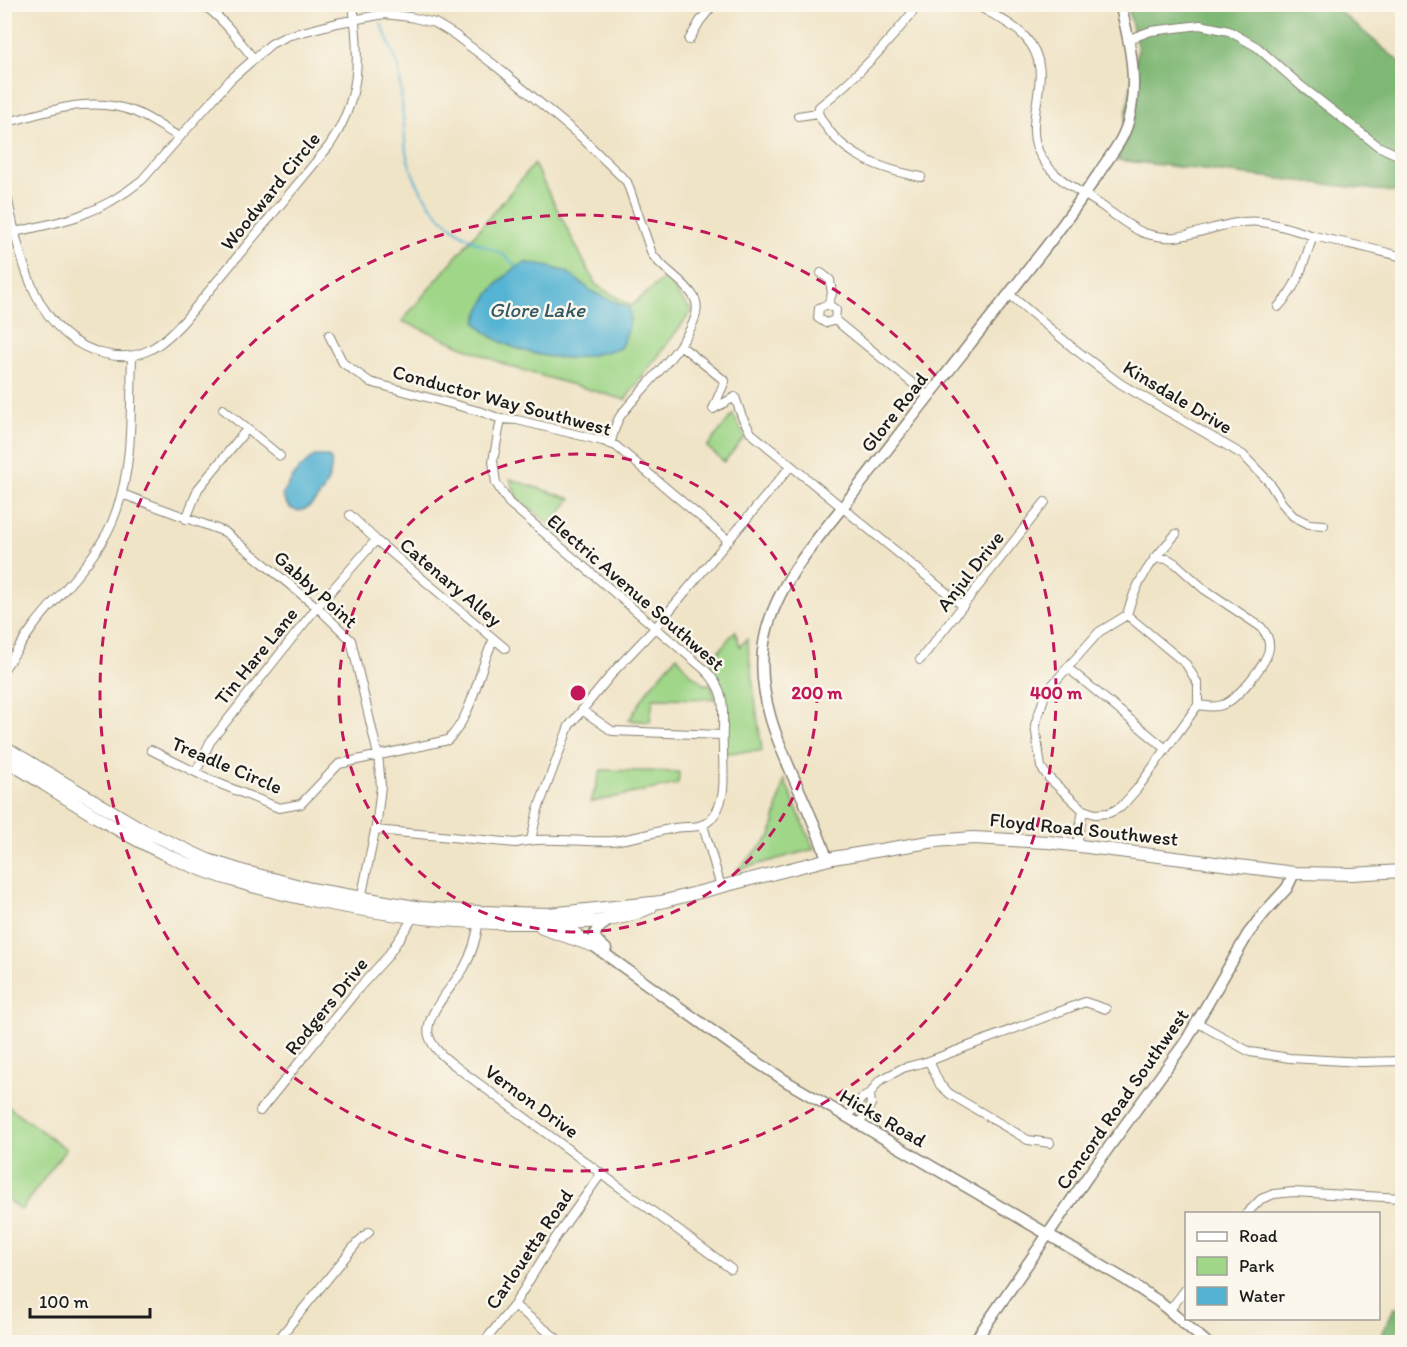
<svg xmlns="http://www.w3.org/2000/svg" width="1407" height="1347" font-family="Itim,sans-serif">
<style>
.green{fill:#9fd688;stroke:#5e7952;stroke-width:1.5}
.forest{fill:#7fb774;stroke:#4e6a48;stroke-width:1.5}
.water{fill:#54b3d3;stroke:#386878;stroke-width:1.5}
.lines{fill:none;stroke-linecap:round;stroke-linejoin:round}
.stream{stroke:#54b3d3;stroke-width:2}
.minor-casing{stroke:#868072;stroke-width:10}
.tertiary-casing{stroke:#868072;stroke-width:13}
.secondary-casing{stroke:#868072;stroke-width:14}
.minor{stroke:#fff;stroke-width:8}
.tertiary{stroke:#fff;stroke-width:10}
.secondary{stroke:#fff;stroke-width:12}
.ring{fill:none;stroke:#c2185b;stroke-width:3;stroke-dasharray:10 8}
.labels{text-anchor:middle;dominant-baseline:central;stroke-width:5;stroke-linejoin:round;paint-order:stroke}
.street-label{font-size:20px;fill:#1c1c1c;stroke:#fbf7ec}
.water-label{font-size:21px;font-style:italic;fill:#325865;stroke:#fbf7ec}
.centre{fill:#c2185b;stroke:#fbf7ec;stroke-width:3}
.ring-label{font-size:18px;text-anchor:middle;font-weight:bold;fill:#c2185b;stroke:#fbf7ec;stroke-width:5;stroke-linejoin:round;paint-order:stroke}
</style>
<rect width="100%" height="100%" fill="#fbf7ec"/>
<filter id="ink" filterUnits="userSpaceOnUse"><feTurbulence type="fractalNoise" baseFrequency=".0167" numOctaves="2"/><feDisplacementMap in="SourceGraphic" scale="12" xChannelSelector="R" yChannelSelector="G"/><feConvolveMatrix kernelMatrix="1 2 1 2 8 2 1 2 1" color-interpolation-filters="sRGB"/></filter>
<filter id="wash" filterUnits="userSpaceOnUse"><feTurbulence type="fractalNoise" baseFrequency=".008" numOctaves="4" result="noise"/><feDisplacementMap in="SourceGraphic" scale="24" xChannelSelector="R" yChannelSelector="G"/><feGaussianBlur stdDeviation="1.35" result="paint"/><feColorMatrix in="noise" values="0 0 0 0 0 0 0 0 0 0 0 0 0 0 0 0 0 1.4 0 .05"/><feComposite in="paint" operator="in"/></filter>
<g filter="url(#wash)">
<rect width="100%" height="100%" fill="#f0e4c7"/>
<path class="green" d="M 534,164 L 596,285 L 631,306 L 664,278 L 692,311 L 625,400 L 511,367 L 402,321 Z
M 733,414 L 745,437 L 724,462 L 707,447 Z
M 510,479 L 571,499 L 551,525 L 517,498 Z
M 735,631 L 740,646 L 747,639 L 762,751 L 724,753 L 723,709 L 714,677 L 704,669 Z
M 677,656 L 690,673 L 705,685 L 710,683 L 716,699 L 653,698 L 650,722 L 629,720 L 649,688 Z
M 601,770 L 679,772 L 678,784 L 591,802 Z
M 784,779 L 814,849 L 737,870 L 771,836 Z
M 5,1104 L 66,1149 L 21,1210 L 5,1198 Z"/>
<path class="forest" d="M 1127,5 L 1332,5 L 1402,64 L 1402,193 L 1118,160 L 1138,49 Z
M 1394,1308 L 1402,1309 L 1402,1342 L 1378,1342 Z"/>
<path class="water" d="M 525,263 L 539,264 L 567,272 L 593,292 L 629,308 C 633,320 626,339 619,349 C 602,351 587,358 569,358 C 541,358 493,346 476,322 C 482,298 503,273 525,263 Z
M 314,456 L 326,456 L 331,459 C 336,484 298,537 282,495 L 296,472 Z"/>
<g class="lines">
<path class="stream" d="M 381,23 L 399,68 L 406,152 C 414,189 439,224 474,241 C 490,249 505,252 516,267"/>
</g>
</g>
<g filter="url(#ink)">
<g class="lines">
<defs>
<path id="minor" d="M 202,4 C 223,18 237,38 253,58
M 919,4 C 889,43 857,77 819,107 L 818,113 C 838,154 879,169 921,177
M 975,4 C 991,14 1012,23 1025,37 C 1061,75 1017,120 1042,158 C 1056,181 1081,191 1102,206 C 1115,215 1129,227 1144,233 C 1154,236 1166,238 1176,237 C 1205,233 1231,219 1261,222 C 1280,224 1296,231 1314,236 C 1343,243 1373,248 1402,257
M 1129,39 L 1151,31 L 1200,25 L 1229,31 L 1257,47 L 1301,86 L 1378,146 L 1402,157
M 689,40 L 700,21 L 714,4
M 798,116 L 818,113
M 4,123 C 48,112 90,94 135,112 C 150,118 165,129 179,137
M 4,182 C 18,246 30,336 105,354 C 140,363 162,345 184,321 L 329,146 C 361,98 360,60 353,4
M 4,234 C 59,223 98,216 142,180 L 230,80 L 271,44 L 287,36 L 337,23 L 384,14 L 410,17 L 435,23 L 455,35 L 497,67 L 581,137 L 627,182 L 652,254 C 664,271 684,280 694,297 C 712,327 635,393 619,418 C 615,425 613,436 610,444
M 821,273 L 830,280 L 832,294 L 828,304 L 819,308 L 818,318 L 826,323 L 835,320
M 1009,294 L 1072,347 L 1121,384 L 1243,455 L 1269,482 L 1282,503 L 1293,516 L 1309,524 L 1324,525
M 828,304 L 836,310 L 835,320
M 1278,307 C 1299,285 1303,264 1313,236
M 835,320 L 928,396
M 329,335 L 343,363 L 370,382 L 482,412 L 501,419 L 517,420 L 603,441 L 616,446 L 728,540
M 680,345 L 725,381 L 713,409 L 735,397 L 742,417 L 751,433 L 963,606
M 223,409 L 280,456
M 122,494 L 225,532 L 317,607 L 351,640 L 378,755 L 381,786 L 377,821 L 361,899
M 350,515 L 376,540 L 505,648
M 186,519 L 198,489 L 247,429
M 1154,558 L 1168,559 L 1176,564 L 1204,589 L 1261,627 C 1266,633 1270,639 1269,648 C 1268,662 1236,701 1222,705 C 1215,708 1206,706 1198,705
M 1127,615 L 1186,664 L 1198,684 L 1198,705 L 1137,789 L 1121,807 L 1109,813 L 1095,814 L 1083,810 L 1048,777 L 1041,767 L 1035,725 L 1046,692 L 1099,632 Z
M 1127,615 C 1135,582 1153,559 1176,534
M 920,660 L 1045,502
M 1068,668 L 1166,749
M 4,669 C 14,655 23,641 33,627 C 61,590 101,557 116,512 C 134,463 130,408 132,357
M 582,710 L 612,731 L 722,735
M 151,750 L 213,781 L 279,808 L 301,804 L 339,764 L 448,740 C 474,714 477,672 494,639
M 196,772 L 210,742 L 317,607 L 376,540
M 703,825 L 721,887
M 375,830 L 516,843 C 547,836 580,843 612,841 C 633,839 654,832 675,828 C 687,826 701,829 710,820 C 728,802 723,773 723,750 C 721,716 731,694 704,669 L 509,503 L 496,483 L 493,461 L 501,419
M 531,840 L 538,809 L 569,726 L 616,669 L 655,628 L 790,467
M 1077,845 L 1083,810
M 479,920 C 477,935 472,954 464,968 C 454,985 423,1016 429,1036 C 434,1052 451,1062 463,1072 L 731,1269
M 1198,1023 L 1250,1052 L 1290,1058 L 1361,1062 L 1402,1061
M 929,1061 L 940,1085 L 950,1094 L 1028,1140 L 1050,1143
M 260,1111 L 358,989 L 387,957 L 413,918
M 848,1117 L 862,1098 L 870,1094 L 879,1081 L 903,1068 L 929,1061 L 1085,1002 L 1106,1009
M 860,1123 L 871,1104 L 870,1094
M 1246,1214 L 1261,1199 L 1274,1194 L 1293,1192 L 1402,1198
M 514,1305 L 561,1342
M 1169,1311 L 1186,1289
M 276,1342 L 357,1243 L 369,1232
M 484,1342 L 514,1305 L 556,1237 L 601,1174"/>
<path id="tertiary" d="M 827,859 C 806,790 752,718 764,643 C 773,587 815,542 849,499 C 911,418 975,338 1038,257 C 1060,230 1079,202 1099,173 C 1109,157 1123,141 1128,122 C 1139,84 1130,42 1120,4
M 559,921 L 743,1053 L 789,1083 L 1126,1280 L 1158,1301 L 1206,1342
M 606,949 C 591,937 591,933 607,922
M 974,1342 L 1088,1176 L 1186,1041 L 1248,934 L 1265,912 L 1287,888 L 1294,873"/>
<path id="secondary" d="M 4,747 L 143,830 L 208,860 L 242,871 L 311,889 L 421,908 L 479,912 L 549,914 L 661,902 L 833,858 L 935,841 L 973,838 L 1048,842 L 1294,873 L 1352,874 L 1402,871
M 4,759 C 58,792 111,829 169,856 C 218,879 271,892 325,903 C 392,916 458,924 527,923 C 570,922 612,926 651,907
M 542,928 L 591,945"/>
</defs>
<use href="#minor" class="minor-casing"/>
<use href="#tertiary" class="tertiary-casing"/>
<use href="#secondary" class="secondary-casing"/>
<use href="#minor" class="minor"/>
<use href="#tertiary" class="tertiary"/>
<use href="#secondary" class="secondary"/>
</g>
</g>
<g class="ring">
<circle cx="578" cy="693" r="239"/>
<circle cx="578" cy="693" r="478"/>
</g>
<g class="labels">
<g class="street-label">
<text transform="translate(270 191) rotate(-51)">Woodward Circle</text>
<text transform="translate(1178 397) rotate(31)">Kinsdale Drive</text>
<text transform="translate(502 400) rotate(15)">Conductor Way Southwest</text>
<text transform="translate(894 412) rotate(-52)">Glore Road</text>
<text transform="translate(970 571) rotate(-52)">Anjul Drive</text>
<text transform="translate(451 582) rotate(40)">Catenary Alley</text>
<text transform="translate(316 589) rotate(42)">Gabby Point</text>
<text transform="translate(636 592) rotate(41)">Electric Avenue Southwest</text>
<text transform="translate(256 656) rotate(-51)">Tin Hare Lane</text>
<text transform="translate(227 765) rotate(23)">Treadle Circle</text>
<text transform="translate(1084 829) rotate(6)">Floyd Road Southwest</text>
<text transform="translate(326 1006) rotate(-51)">Rodgers Drive</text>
<text transform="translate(1122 1099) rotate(-55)">Concord Road Southwest</text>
<text transform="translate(532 1101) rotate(36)">Vernon Drive</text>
<text transform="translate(883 1118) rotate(30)">Hicks Road</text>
<text transform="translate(529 1249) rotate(-56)">Carlouetta Road</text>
</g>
<g class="water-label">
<text x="537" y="309">Glore Lake</text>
</g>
</g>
<circle cx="578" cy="693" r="9" class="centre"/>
<g class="ring-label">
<text x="817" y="699">200 m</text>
<text x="1056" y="699">400 m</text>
</g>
<rect width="1407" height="1347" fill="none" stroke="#fbf7ec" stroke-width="24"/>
<rect x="1185" y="1212" width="195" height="108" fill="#fbf7ec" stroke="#a29f99" stroke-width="1.5"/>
<rect x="1197" y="1232" width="30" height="9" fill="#ffffff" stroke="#a29f99" stroke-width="1.5"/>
<text x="1239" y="1242" font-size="18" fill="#1c1c1c">Road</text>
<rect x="1197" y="1257" width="30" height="18" fill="#9fd688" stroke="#a29f99" stroke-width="1.5"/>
<text x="1239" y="1272" font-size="18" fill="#1c1c1c">Park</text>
<rect x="1197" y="1287" width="30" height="18" fill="#54b3d3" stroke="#a29f99" stroke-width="1.5"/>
<text x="1239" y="1302" font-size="18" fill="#1c1c1c">Water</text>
<path d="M30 1308v9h120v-9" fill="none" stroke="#1c1c1c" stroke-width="3"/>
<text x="39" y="1308" font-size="18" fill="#1c1c1c" stroke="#fbf7ec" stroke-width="4.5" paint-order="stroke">100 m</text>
</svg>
